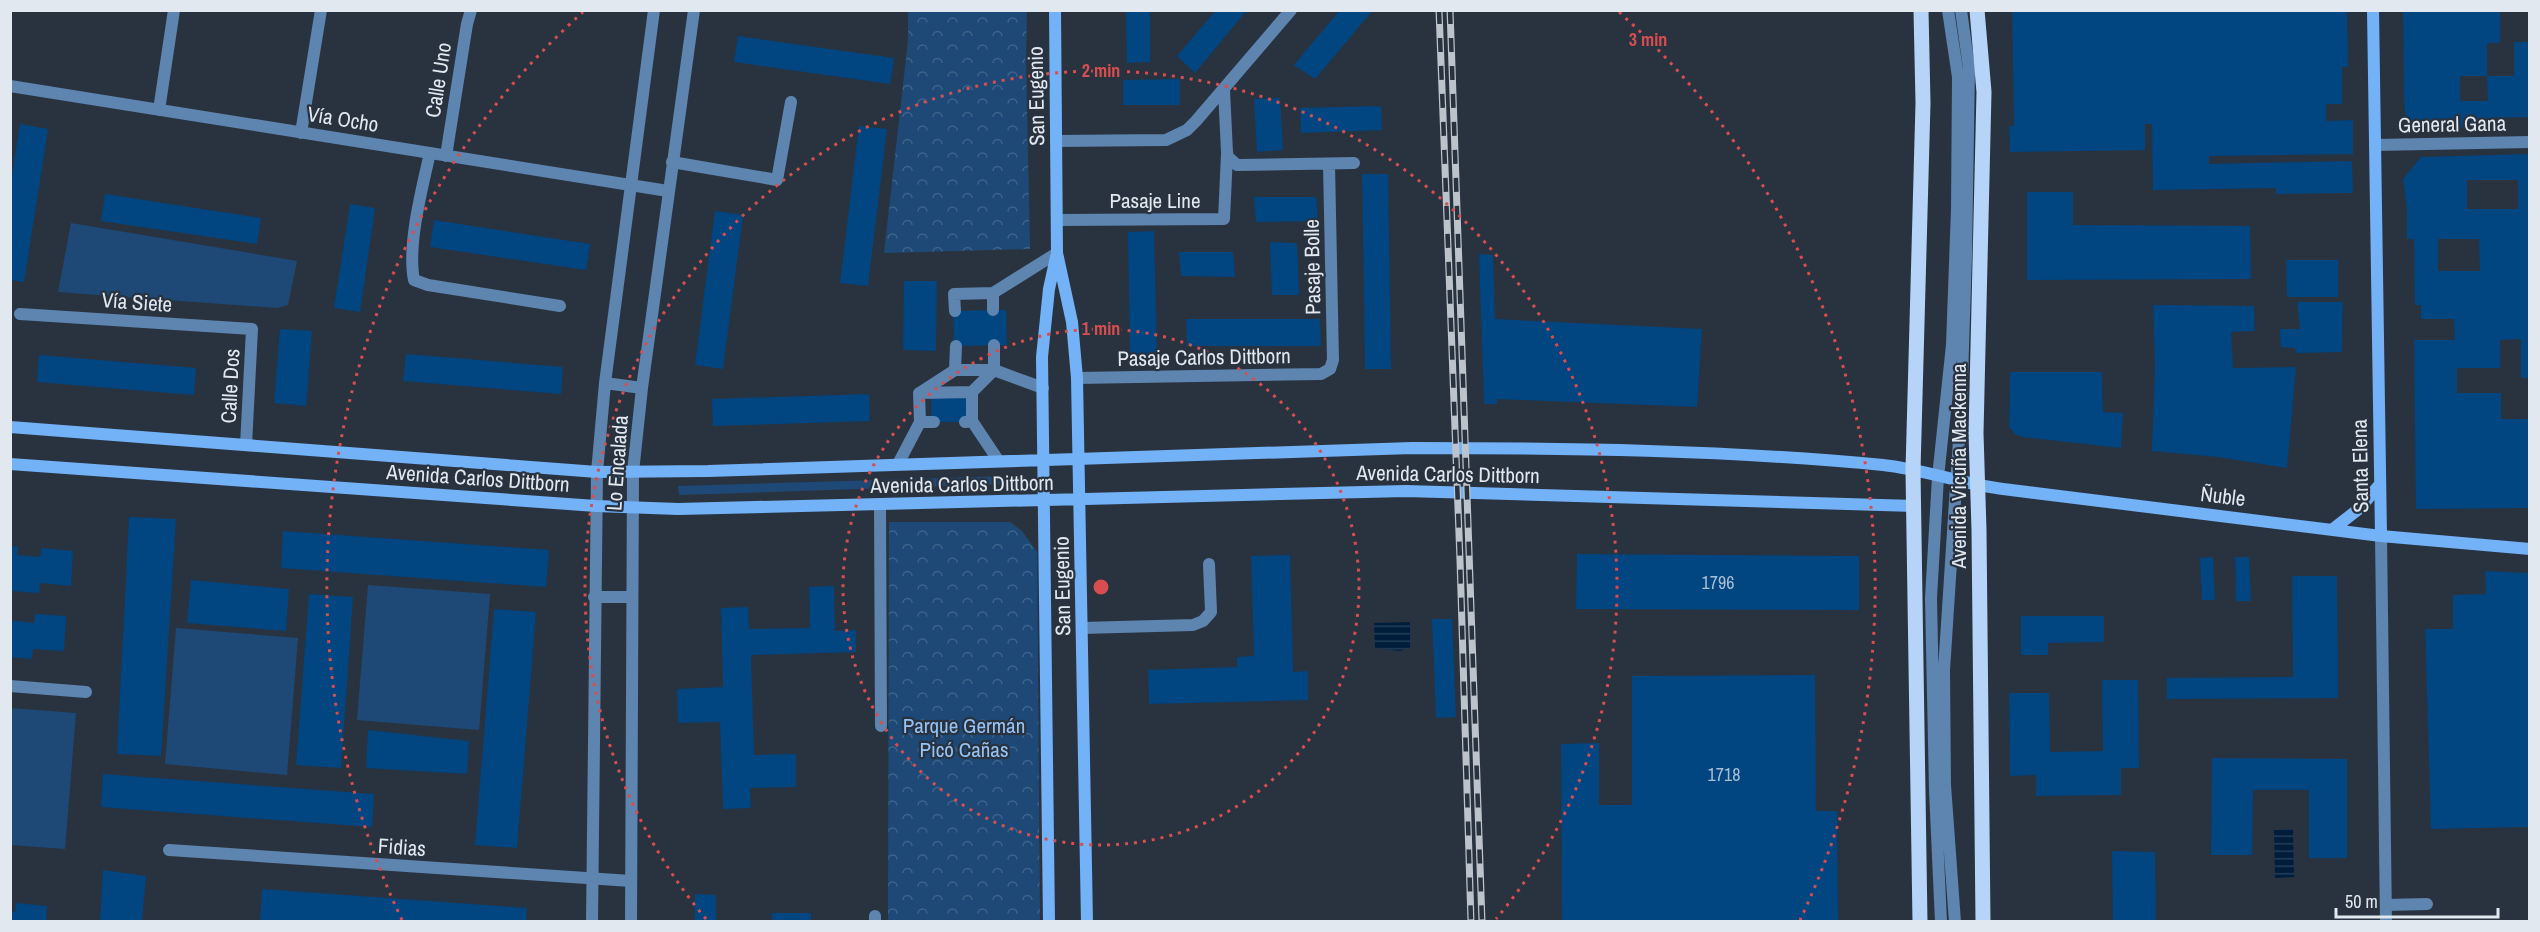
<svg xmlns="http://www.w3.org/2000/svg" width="2540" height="932" font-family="'Archivo Narrow',sans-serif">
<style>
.green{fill:#1e4976}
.park{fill:url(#park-crowns)}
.water{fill:url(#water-rules)}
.building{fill:#014581;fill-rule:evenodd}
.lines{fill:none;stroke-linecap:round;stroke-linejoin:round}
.service{stroke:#5e84b0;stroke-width:12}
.minor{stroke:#5e84b0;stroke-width:12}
.tertiary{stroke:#5e84b0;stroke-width:12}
.secondary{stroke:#74b2f8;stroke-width:12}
.primary{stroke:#b5d4f8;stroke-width:15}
.rail-casing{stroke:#bcc3cb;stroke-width:7}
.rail{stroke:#29333f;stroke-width:4.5;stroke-dasharray:14;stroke-linecap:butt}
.ring{fill:none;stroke:#d84e50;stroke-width:3;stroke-dasharray:3 6}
.labels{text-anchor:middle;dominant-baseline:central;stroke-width:4.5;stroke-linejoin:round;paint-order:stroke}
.number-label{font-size:18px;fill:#aabfd4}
.street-label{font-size:21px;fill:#e2e8f0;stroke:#29333f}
.park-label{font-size:21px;fill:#96c3f7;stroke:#29333f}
.centre{fill:#d84e50;stroke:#29333f;stroke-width:3}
.ring-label{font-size:18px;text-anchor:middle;font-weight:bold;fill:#d84e50;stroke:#29333f;stroke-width:4.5;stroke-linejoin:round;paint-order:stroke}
</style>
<defs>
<pattern id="park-crowns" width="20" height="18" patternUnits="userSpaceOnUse" patternTransform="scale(1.5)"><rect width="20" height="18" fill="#1e4976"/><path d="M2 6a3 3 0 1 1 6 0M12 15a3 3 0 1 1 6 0" fill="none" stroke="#3e638a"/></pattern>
<pattern id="water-rules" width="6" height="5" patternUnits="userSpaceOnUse" patternTransform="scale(1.5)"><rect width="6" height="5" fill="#001d3c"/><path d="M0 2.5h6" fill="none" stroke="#253e58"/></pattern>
</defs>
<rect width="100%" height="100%" fill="#29333f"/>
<path class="green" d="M 71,223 L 297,261 L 288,305 L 277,308 L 58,292 Z
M 1009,476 L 1009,484 L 679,495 L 678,486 Z
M 368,585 L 490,594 L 479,730 L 357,720 Z
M 176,628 L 298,638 L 287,775 L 165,764 Z
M 10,708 L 76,713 L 65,849 L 11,845 Z"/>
<path class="park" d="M 908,11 L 1027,11 L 1026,59 L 1030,249 L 884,253 L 908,41 Z
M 889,522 L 1010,522 L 1022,531 L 1037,552 L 1040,921 L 888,921 Z"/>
<path class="water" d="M 1410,622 L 1410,648 L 1400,651 L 1375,648 L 1374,623 Z
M 2293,829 L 2294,877 L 2275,878 L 2274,830 Z"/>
<path class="building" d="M 1126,10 L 1150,10 L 1150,62 L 1127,63 Z
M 1216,10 L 1247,10 L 1195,73 L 1177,56 Z
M 1340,10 L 1373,10 L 1315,79 L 1294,65 Z
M 2012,10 L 2347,10 L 2348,67 L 2342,67 L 2342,104 L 2326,104 L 2326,121 L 2353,120 L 2353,154 L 2209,156 L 2209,164 L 2352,161 L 2353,193 L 2276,194 L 2276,188 L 2153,190 L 2152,124 L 2145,124 L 2145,150 L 2010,152 L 2009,126 L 2014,126 Z
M 2403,10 L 2500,10 L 2500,43 L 2487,43 L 2487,76 L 2460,76 L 2460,101 L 2488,101 L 2487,76 L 2514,76 L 2514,42 L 2529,42 L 2529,117 L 2488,118 L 2488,127 L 2416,128 L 2406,120 L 2404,102 Z
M 738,36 L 894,58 L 890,84 L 734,62 Z
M 1180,79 L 1180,105 L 1123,105 L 1123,80 Z
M 1280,98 L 1283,150 L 1257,152 L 1254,99 Z
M 1381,106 L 1382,130 L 1301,133 L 1300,108 Z
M 20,124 L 48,129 L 24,282 L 10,280 L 10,186 Z
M 859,126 L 887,129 L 868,286 L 840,283 Z
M 2529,154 L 2529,378 L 2521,378 L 2521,339 L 2500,340 L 2500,368 L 2457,368 L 2457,393 L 2501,393 L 2501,419 L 2529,419 L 2529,508 L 2416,509 L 2414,340 L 2455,340 L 2454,319 L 2421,319 L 2421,305 L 2415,305 L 2414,239 L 2407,239 L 2407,210 L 2403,179 L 2421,157 ZM 2467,180 L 2518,180 L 2518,209 L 2467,209 ZM 2438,239 L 2479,239 L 2480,271 L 2438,271 Z
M 1362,174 L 1388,174 L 1391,369 L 1365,369 Z
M 2027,192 L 2073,192 L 2073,225 L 2250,226 L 2251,279 L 2027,280 Z
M 105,194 L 261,218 L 257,244 L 101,221 Z
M 1254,197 L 1316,197 L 1318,221 L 1256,222 Z
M 350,204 L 375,208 L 360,312 L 334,308 Z
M 715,211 L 743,215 L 723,369 L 695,365 Z
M 434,220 L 590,244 L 586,270 L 430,247 Z
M 1154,231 L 1157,356 L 1130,356 L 1128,232 Z
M 1270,242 L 1297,243 L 1299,295 L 1272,295 Z
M 1179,252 L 1233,252 L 1235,277 L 1181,276 Z
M 1479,254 L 1493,255 L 1495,319 L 1702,329 L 1697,407 L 1497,399 L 1497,404 L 1484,404 Z
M 2286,260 L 2338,260 L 2338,297 L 2287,297 Z
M 904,281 L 937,281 L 936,351 L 903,350 Z
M 2297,302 L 2343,302 L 2342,352 L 2296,353 L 2295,348 L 2281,347 L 2280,329 L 2300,329 Z
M 2153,305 L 2254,306 L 2255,331 L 2231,332 L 2233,368 L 2296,367 L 2287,468 L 2218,457 L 2152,451 L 2155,366 Z
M 1006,310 L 1007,345 L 954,346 L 953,311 Z
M 1186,319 L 1320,319 L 1321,346 L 1187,346 Z
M 280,329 L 312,331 L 306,406 L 274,403 Z
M 406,354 L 563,367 L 561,394 L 403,381 Z
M 39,355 L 196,368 L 194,395 L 37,382 Z
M 2010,372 L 2102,372 L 2103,412 L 2123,413 L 2121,448 L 2023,437 L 2015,434 L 2009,427 Z
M 967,393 L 968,422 L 931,422 L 931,394 Z
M 869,394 L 870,421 L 713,426 L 712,399 Z
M 129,517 L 176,519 L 161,756 L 117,754 Z
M 283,531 L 549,550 L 546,587 L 281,568 Z
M 10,546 L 18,547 L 17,555 L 40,557 L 42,548 L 73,551 L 71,586 L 40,583 L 39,593 L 10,591 Z
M 1577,554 L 1859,556 L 1859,610 L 1576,609 Z
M 1290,555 L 1293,672 L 1308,671 L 1308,700 L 1149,704 L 1148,670 L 1237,667 L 1237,657 L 1254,656 L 1251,556 Z
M 2213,557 L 2215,600 L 2202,600 L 2200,558 Z
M 2235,557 L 2249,557 L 2251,601 L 2236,601 Z
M 2485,571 L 2529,573 L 2529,827 L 2431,829 L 2425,629 L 2453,629 L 2453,595 L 2486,594 Z
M 2292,576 L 2337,576 L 2338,698 L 2167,699 L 2167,678 L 2293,677 Z
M 191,580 L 289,589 L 286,631 L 187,623 Z
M 834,586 L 835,631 L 856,630 L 856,652 L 751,655 L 754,755 L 796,754 L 796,787 L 750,788 L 751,808 L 723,809 L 720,722 L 678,723 L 677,689 L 723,687 L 721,608 L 748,607 L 749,629 L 810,628 L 809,587 Z
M 309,594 L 353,597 L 341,768 L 296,765 Z
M 494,609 L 536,612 L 517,848 L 475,845 Z
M 35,614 L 66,616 L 64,651 L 33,649 L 32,659 L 10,657 L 10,620 L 34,623 Z
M 2021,616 L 2104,616 L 2104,642 L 2048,643 L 2048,655 L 2021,655 Z
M 1432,619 L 1452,619 L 1456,717 L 1436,718 Z
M 1815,675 L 1816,811 L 1837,811 L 1838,921 L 1562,921 L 1561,744 L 1599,743 L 1599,805 L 1632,805 L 1632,676 Z
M 2102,680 L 2138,680 L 2139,768 L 2121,768 L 2121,795 L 2036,796 L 2036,775 L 2010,776 L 2009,693 L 2049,693 L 2050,752 L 2103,751 Z
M 368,730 L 469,741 L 467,774 L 366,768 Z
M 2212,758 L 2347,759 L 2347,858 L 2309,858 L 2309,790 L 2253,790 L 2252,855 L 2211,855 Z
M 103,774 L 374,794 L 372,827 L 101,807 Z
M 2112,851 L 2155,852 L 2156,921 L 2113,921 Z
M 103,870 L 146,876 L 142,921 L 100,921 Z
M 262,889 L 527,908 L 526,921 L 260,921 Z
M 695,894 L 716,895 L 716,921 L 695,921 Z
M 16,903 L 47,906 L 46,921 L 10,921 L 10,912 L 15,912 Z
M 772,913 L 811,913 L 811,921 L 772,921 Z"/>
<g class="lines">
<path class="service" d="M 430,153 C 422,188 407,246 414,280 L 428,285 L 560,306
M 672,162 L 777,180 L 791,102
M 993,293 L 1057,253
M 955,311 L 954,294 L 993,293 L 993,310
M 956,346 L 955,370 L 994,370 L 994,345
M 921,392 L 955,370
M 972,392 L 994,370 L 1043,388
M 972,421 L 998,460
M 934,422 L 920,422 L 919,393 L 972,392 L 972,421 L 965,422
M 898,464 L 920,422
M 880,505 L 881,726
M 1082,628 L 1193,625 L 1203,621 L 1211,612 L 1209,564
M 10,686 L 86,692
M 2386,905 L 2427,904
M 875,916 L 875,922
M 1941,922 L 1935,791 L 1931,598 L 1938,477 L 1952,345 L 1957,209 L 1958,77 L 1948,10
M 1955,922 L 1945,785 L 1944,670 L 1961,409 L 1966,255 L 1969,68 L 1961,10"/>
<path class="minor" d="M 10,86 L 668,191
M 1224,90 L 1227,152 L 1228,157 L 1237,165 L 1354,163
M 159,110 L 174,10
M 301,133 L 321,10
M 1056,141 L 1166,140 L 1187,130 L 1196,121 L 1291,10
M 2375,145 L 2530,142
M 446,156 L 467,24 L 471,10
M 1057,220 L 1224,219 L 1227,154
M 20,314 L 252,329 L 246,445
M 1077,378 L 1321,374 L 1330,369 L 1333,360 L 1329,164
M 169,850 L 631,881"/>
<path class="tertiary" d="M 605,383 L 642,388
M 2381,536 L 2386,922
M 594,597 L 632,597
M 592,922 L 597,472 L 605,383 L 654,10
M 631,922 L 633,472 L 642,388 L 694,10"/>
<path class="secondary" d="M 1055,10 L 1057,253 L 1072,322 L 1077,378 L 1087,922
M 2373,10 L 2381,536
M 10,427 L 597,472 L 708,471 L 1412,448 C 1569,448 1727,450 1883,465 C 1923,469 1962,484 2003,489 L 2381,536 L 2530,549
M 10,464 L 596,506 L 678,509 L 1406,491 L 1915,506
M 2333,529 L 2360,508 L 2380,484
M 1049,922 L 1042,357 L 1049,289 L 1056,257"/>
<path class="primary" d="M 1977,10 L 1984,92 L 1976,433 L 1979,530 L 1983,922
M 1920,922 L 1913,470 L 1923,103 L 1921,10"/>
<defs>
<path id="rail" d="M 1439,10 L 1460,560 L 1471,922
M 1450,10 L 1482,922"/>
</defs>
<use href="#rail" class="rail-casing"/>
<use href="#rail" class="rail"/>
</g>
<g class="ring">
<circle cx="1101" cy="587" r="258"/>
<path d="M706 919A516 516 0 1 1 1496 919"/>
<path d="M402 920A774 774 0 0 1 583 12M1619 12A774 774 0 0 1 1800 920"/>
</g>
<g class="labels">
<g class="number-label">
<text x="1718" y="582">1796</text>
<text x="1724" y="774">1718</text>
</g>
<g class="street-label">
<text transform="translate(438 80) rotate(-81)">Calle Uno</text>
<text transform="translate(1036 96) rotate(-91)">San Eugenio</text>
<text transform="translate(343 119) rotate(9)">Vía Ocho</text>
<text transform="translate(2452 124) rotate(-1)">General Gana</text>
<text x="1155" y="200">Pasaje Line</text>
<text transform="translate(1312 267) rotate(-91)">Pasaje Bolle</text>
<text transform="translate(137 302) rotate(4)">Vía Siete</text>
<text transform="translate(1204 357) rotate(-1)">Pasaje Carlos Dittborn</text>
<text transform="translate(230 386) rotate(-87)">Calle Dos</text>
<text transform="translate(617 463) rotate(-86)">Lo Encalada</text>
<text transform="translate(1958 466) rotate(-90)">Avenida Vicuña Mackenna</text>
<text transform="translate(2360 466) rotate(-91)">Santa Elena</text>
<text transform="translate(1448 474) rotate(1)">Avenida Carlos Dittborn</text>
<text transform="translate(478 478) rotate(4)">Avenida Carlos Dittborn</text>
<text transform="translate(962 484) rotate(-1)">Avenida Carlos Dittborn</text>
<text transform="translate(2223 496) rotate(7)">Ñuble</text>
<text transform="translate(1062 586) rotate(-91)">San Eugenio</text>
<text transform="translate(402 847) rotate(4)">Fidias</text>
</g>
<g class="park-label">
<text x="964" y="725">Parque Germán<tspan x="964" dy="24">Picó Cañas</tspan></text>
</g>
</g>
<circle cx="1101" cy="587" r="9" class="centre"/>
<g class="ring-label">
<text x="1648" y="46">3 min</text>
<text x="1101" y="77">2 min</text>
<text x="1101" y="335">1 min</text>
</g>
<rect width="2540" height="932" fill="none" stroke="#e2e8f0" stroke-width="24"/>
<path d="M2336 908v9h162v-9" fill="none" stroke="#e2e8f0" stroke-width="3"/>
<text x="2345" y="908" font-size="18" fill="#e2e8f0" stroke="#29333f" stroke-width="4.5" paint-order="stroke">50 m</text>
</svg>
